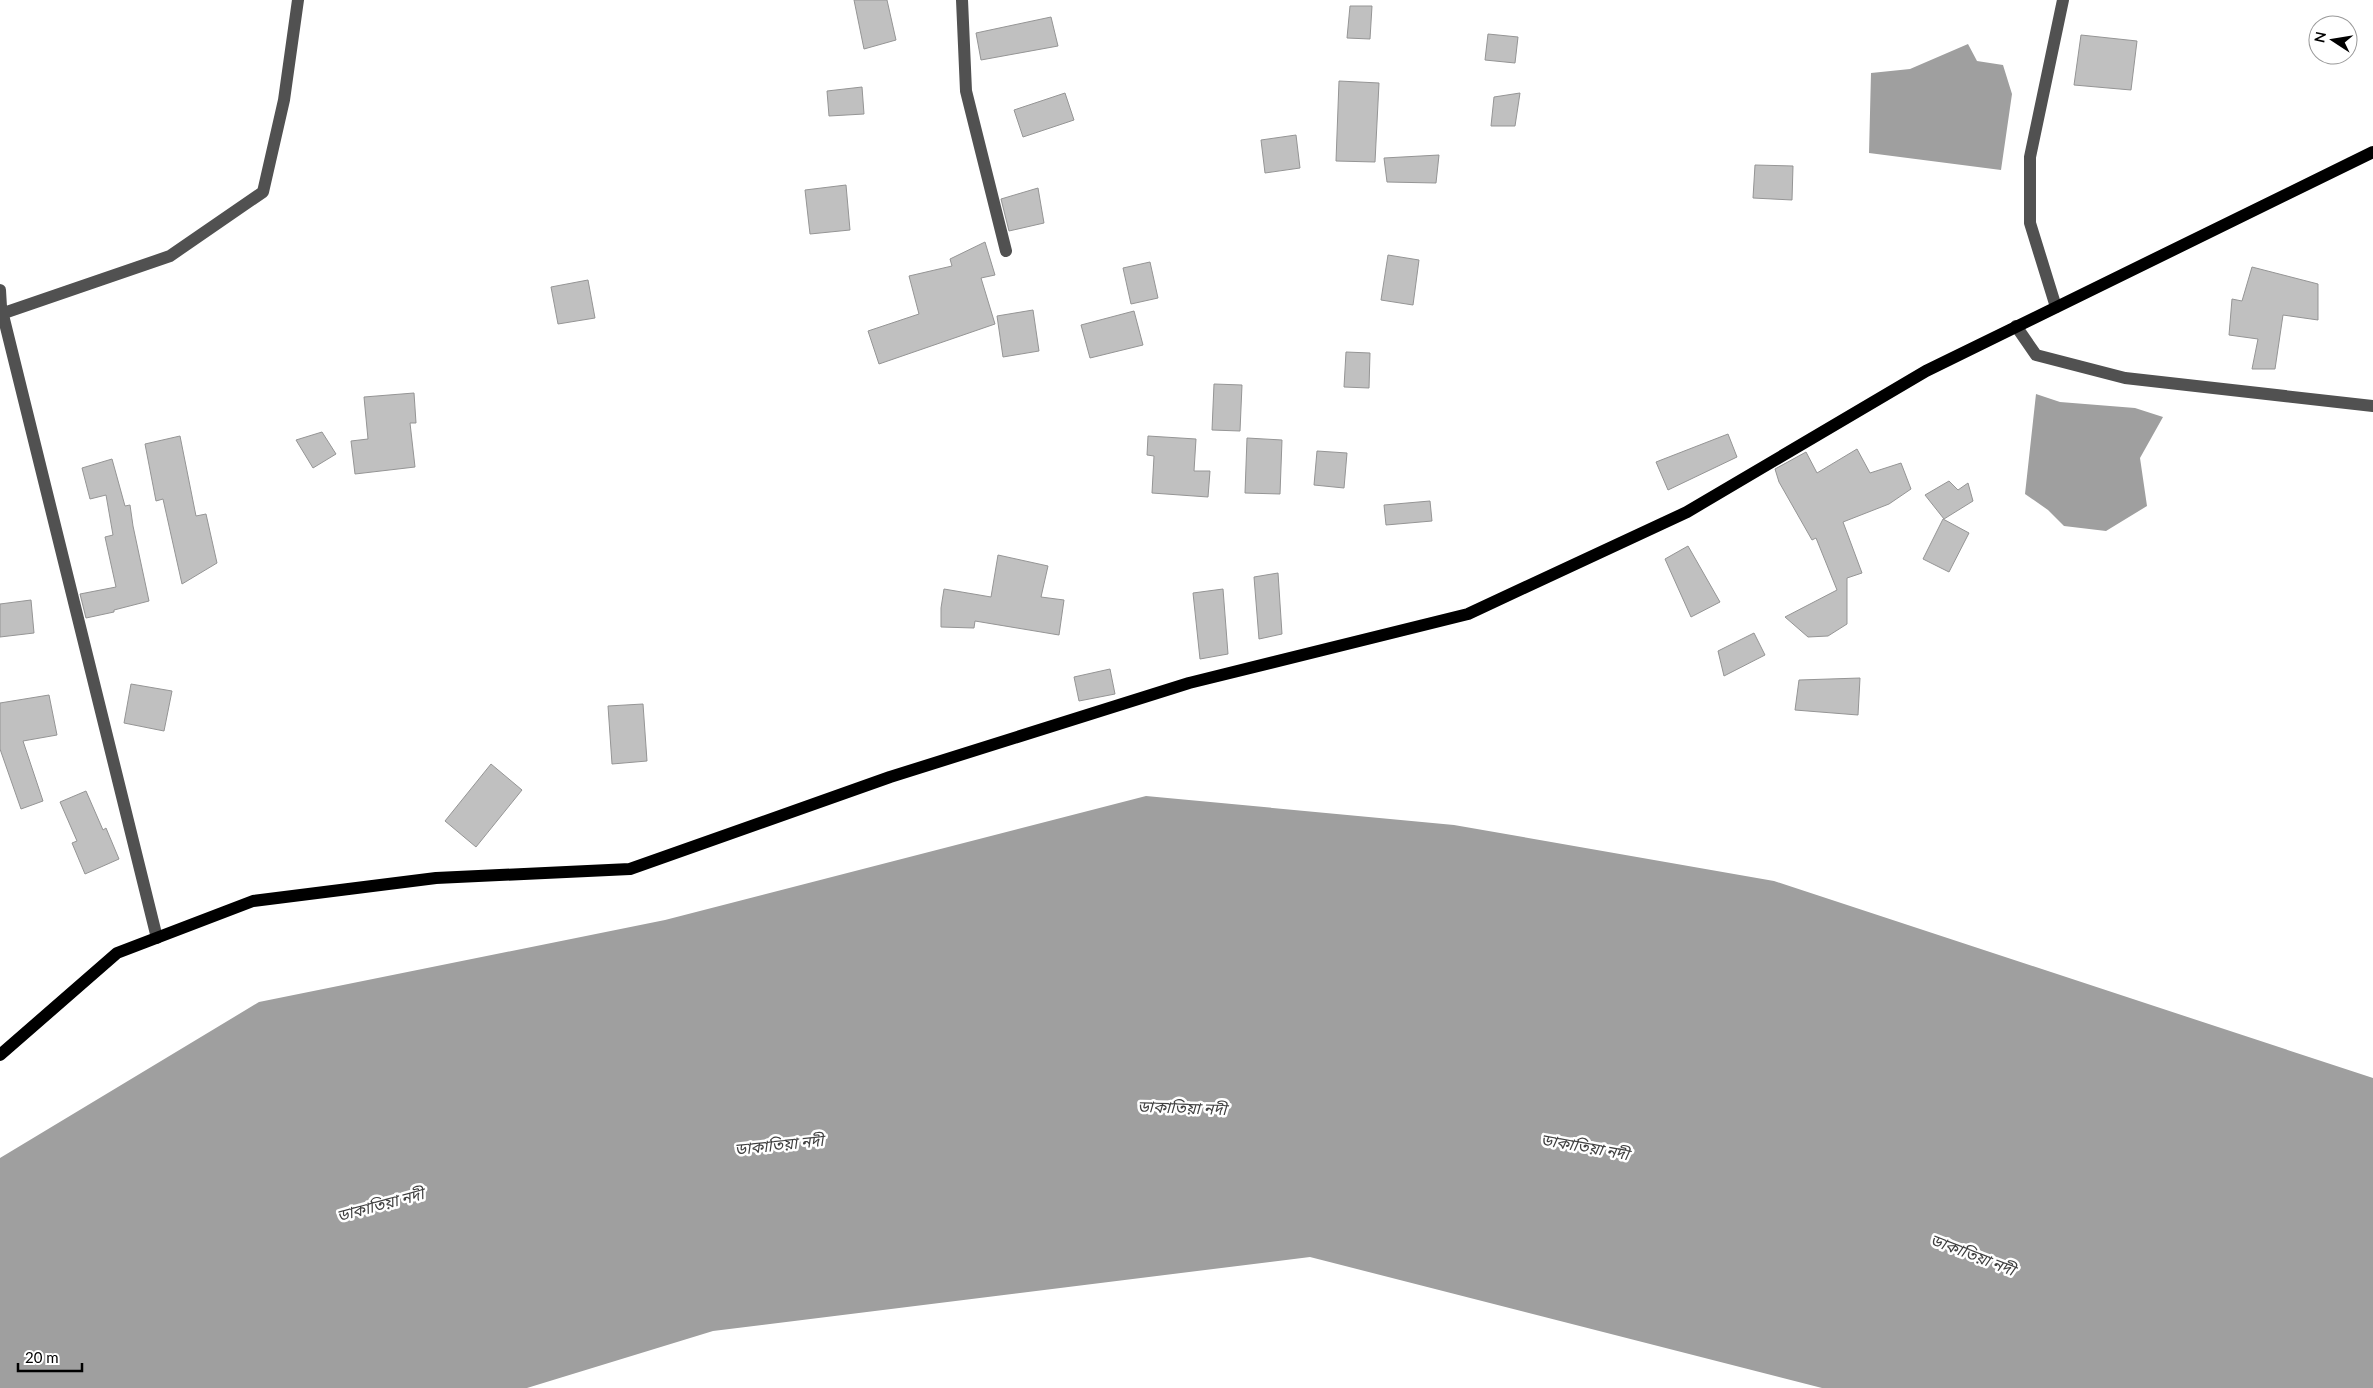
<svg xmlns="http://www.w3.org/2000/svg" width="2373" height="1388" font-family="Lato,'Noto Sans Bengali',sans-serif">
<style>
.water{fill:#9f9f9f}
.building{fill:#c0c0c0;stroke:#959595}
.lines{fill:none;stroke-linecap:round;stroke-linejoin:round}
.minor{stroke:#515151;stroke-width:12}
.major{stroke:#000;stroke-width:12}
.labels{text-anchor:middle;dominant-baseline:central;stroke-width:5;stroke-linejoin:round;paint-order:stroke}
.water-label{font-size:16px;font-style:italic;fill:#404040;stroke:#fff}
</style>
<rect width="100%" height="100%" fill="#fff"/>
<path class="water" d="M 1968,44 L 1977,61 L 2003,65 L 2012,94 L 2001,170 L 1869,153 L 1871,73 L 1910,69 Z
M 2036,394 L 2060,402 L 2135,408 L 2163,417 L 2140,458 L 2147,506 L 2106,531 L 2064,526 L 2048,510 L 2025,494 Z
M 1146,796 L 1454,825 L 1774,881 L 2373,1078 L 2373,1388 L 1822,1388 L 1310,1257 L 713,1331 L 527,1388 L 0,1388 L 0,1158 L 259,1002 L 665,920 Z"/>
<path class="building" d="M 854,0 L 887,0 L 896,40 L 864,49 Z
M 1350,6 L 1372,6 L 1370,39 L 1347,38 Z
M 1051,17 L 1058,46 L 981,60 L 976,33 Z
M 1488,34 L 1518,37 L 1515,63 L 1485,60 Z
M 2081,35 L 2137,41 L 2131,90 L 2074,85 Z
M 1339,81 L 1379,83 L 1375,162 L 1336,161 Z
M 862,87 L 864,114 L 829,116 L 827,91 Z
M 1065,93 L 1074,120 L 1023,137 L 1014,110 Z
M 1520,93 L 1515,126 L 1491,126 L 1494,97 Z
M 1296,135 L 1300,168 L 1265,173 L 1261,140 Z
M 1439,155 L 1436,183 L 1387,182 L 1384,158 Z
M 1755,165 L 1793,166 L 1792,200 L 1753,198 Z
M 846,185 L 850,230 L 810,234 L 805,190 Z
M 1038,188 L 1044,223 L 1009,231 L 1001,199 Z
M 985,242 L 995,275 L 981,278 L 995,324 L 879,364 L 868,331 L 919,314 L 909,276 L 952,266 L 950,259 Z
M 1388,255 L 1419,260 L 1413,305 L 1381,300 Z
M 1150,262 L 1158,298 L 1131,304 L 1123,268 Z
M 2252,267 L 2318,284 L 2318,320 L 2283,315 L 2275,369 L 2252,369 L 2258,339 L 2229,335 L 2232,299 L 2242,301 Z
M 588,280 L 595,318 L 558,324 L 551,287 Z
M 1033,310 L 1039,351 L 1003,357 L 997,316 Z
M 1134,311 L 1143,345 L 1090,358 L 1081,325 Z
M 1346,352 L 1370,353 L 1369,388 L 1344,387 Z
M 1214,384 L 1242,385 L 1240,431 L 1212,430 Z
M 414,393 L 416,423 L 410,423 L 415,467 L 355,474 L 351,441 L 368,439 L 364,397 Z
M 322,432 L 336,454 L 313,468 L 296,440 Z
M 1728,434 L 1737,457 L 1668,490 L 1656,462 Z
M 180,436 L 196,516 L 206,514 L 217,563 L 182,584 L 163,499 L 156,501 L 145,444 Z
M 1148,436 L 1196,439 L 1194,471 L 1210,471 L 1208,497 L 1152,493 L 1154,456 L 1147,455 Z
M 1247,438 L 1282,440 L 1280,494 L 1245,493 Z
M 1857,449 L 1870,473 L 1901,463 L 1911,489 L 1889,504 L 1843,522 L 1862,573 L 1847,578 L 1847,624 L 1828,636 L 1808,637 L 1785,617 L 1837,590 L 1816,538 L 1812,540 L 1779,482 L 1775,469 L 1806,452 L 1817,473 Z
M 1317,451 L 1347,453 L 1344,488 L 1314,485 Z
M 112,459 L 125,506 L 130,505 L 133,526 L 149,601 L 114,610 L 114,612 L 86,618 L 80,594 L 116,587 L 105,537 L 113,535 L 106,495 L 90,499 L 82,468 Z
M 1949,481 L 1958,490 L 1968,483 L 1973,501 L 1944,519 L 1925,495 Z
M 1430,501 L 1432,521 L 1386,525 L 1384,505 Z
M 1943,519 L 1969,533 L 1949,572 L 1923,559 Z
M 1688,546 L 1720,602 L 1691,617 L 1665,559 Z
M 998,555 L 1048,566 L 1041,597 L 1064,600 L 1059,635 L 975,621 L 974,628 L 941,627 L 941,608 L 944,589 L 991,597 Z
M 1278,573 L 1282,634 L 1259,639 L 1254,577 Z
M 1223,589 L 1228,654 L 1200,659 L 1193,593 Z
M 31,600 L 34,633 L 0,637 L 0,604 Z
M 1754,633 L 1765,655 L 1724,676 L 1718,651 Z
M 1110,669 L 1115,694 L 1079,701 L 1074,677 Z
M 1860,678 L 1858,715 L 1795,710 L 1799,680 Z
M 131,684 L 172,691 L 164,731 L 124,723 Z
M 49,695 L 57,735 L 23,741 L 43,801 L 21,809 L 0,749 L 0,703 Z
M 643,704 L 647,761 L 612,764 L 608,706 Z
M 491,764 L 522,790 L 476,847 L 445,821 Z
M 86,791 L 103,830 L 106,828 L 119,859 L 85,874 L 72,843 L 77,841 L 60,802 Z"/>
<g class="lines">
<path class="minor" d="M 962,0 L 966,91 L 1006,251
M 0,290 L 1,307 L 157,938
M 2056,307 L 2030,223 L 2030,157 L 2063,0
M 4,313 L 170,256 L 263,192 L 284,100 L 298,0
M 2016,326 L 2036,355 L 2125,378 L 2373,406"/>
<path class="major" d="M 0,1055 L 117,953 L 253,901 L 436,878 L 630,869 L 890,777 L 1189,683 L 1468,614 L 1687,512 L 1926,371 L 2373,152"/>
</g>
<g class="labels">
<g class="water-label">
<text transform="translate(1182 1107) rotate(2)">ডাকাতিয়া নদী</text>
<text transform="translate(779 1144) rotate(-6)">ডাকাতিয়া নদী</text>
<text transform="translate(1585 1146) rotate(10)">ডাকাতিয়া নদী</text>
<text transform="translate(380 1204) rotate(-15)">ডাকাতিয়া নদী</text>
<text transform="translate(1973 1254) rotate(21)">ডাকাতিয়া নদী</text>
</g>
</g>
<g transform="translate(2333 40) rotate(282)"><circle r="24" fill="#ffffff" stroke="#999999"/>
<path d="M0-4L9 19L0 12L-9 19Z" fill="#000000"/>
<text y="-8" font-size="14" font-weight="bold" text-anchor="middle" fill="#000000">N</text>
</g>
<path d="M18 1363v8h64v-8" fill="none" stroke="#000000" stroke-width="2.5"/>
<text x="25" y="1363" font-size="15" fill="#000000" stroke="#ffffff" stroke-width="4" paint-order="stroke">20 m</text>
</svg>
